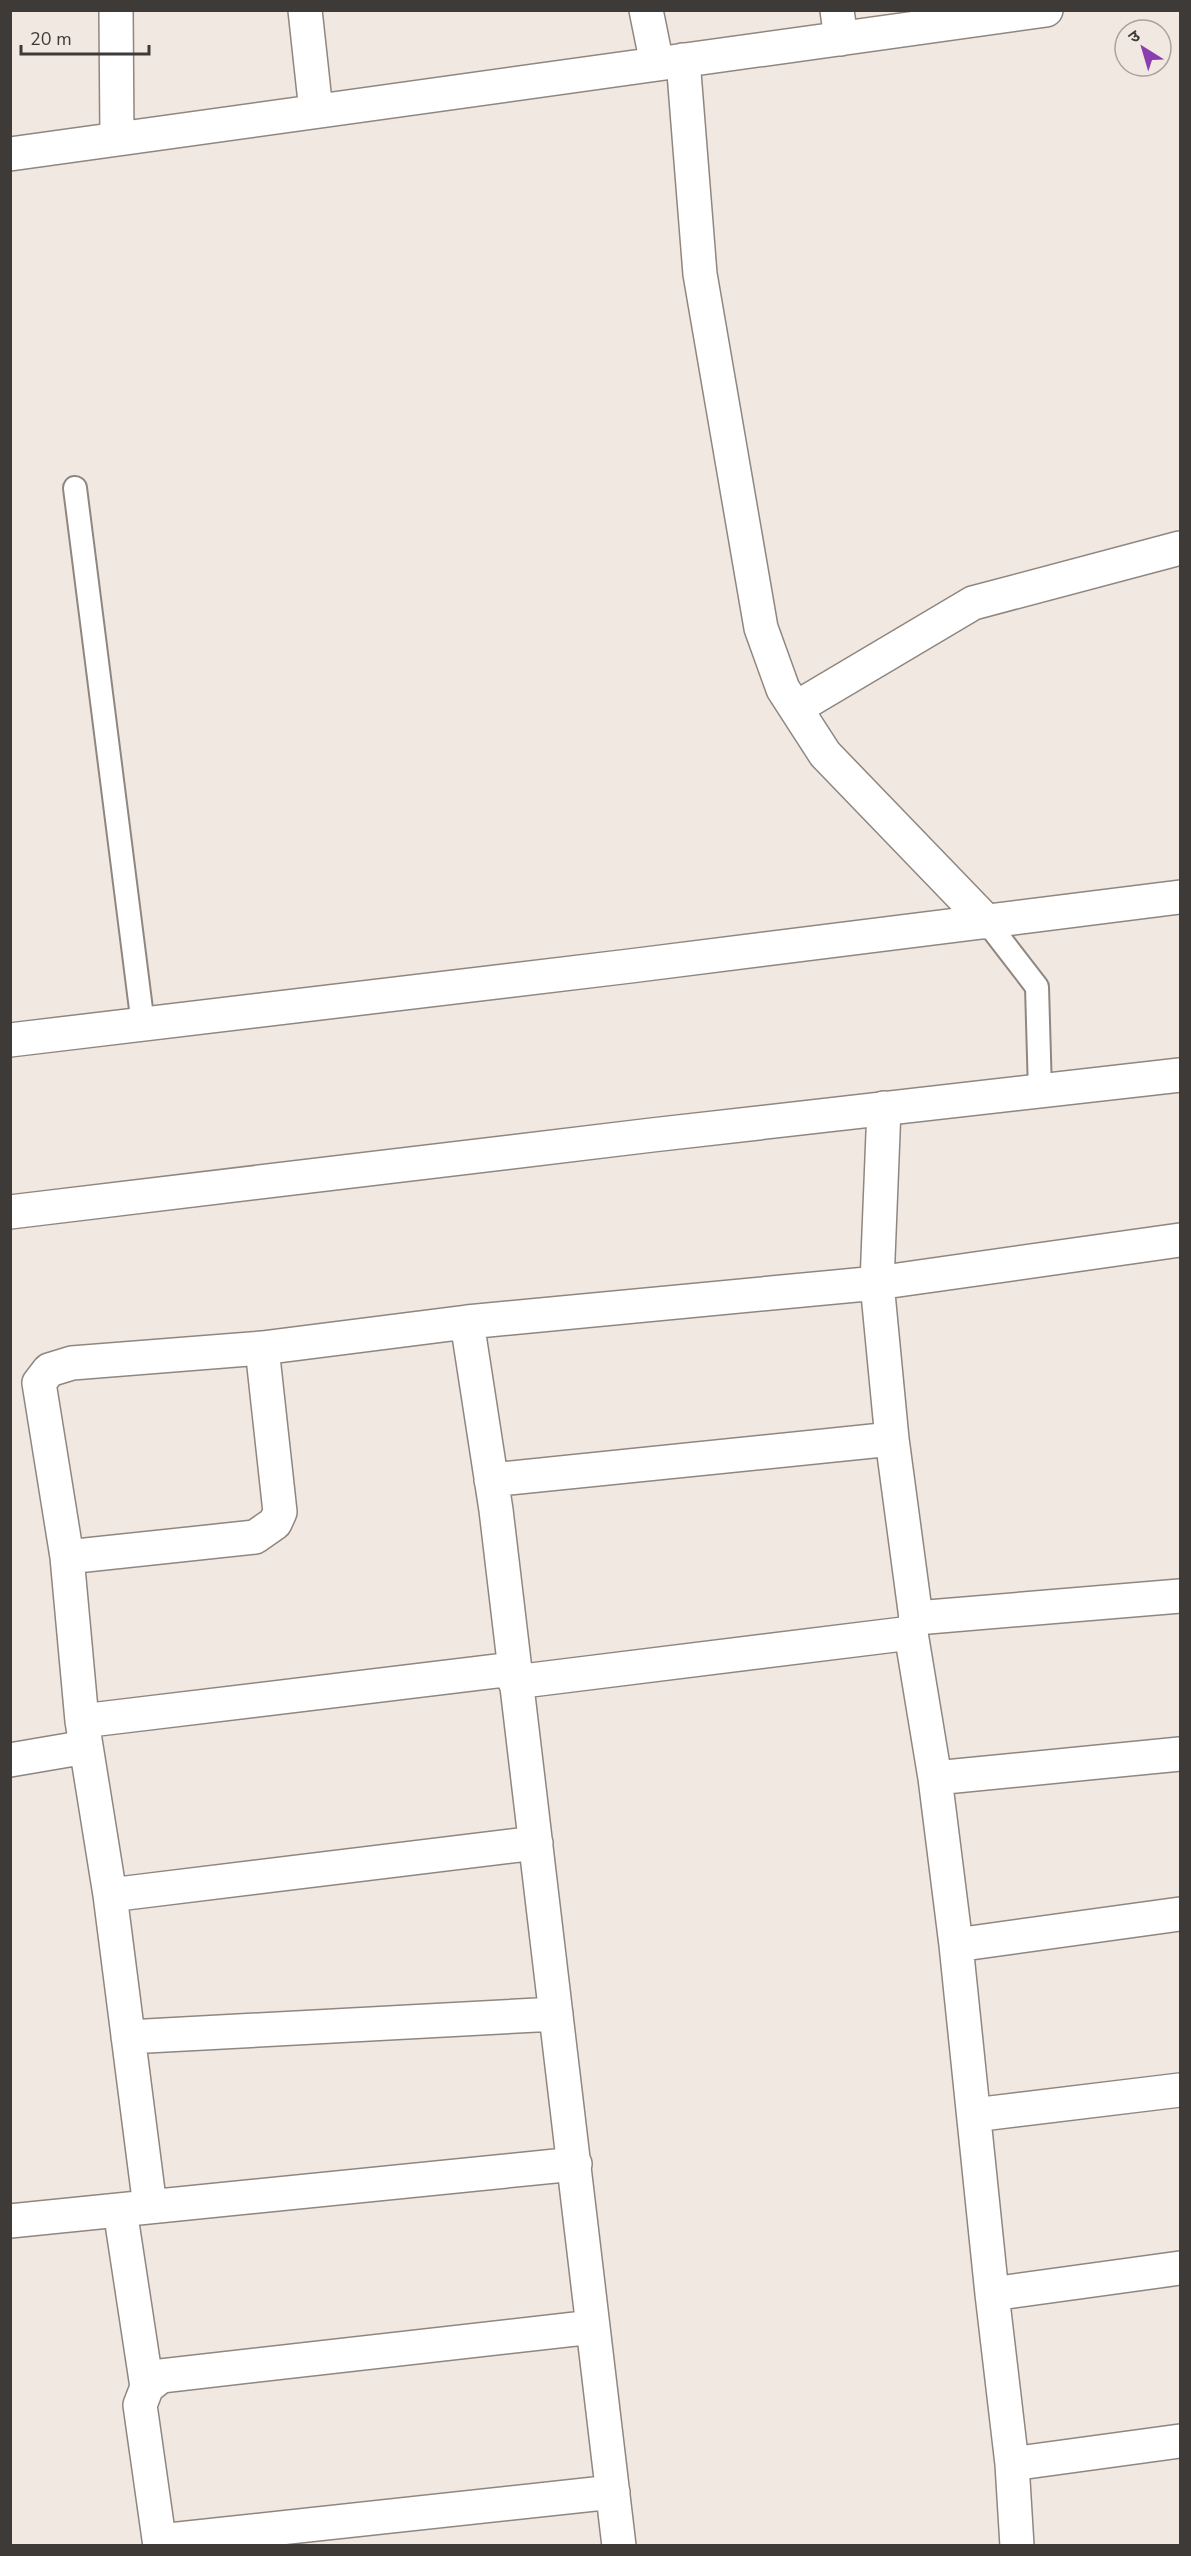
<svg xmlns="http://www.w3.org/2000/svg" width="1191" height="2556" font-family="'Nunito Sans','Noto Sans Devanagari',sans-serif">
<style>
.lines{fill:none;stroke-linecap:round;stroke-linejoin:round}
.service-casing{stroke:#8f8680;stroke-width:26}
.minor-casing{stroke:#8f8680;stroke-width:36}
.tertiary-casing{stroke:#8f8680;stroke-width:36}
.service{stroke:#fff;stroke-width:22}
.minor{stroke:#fff;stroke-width:33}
.tertiary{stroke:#fff;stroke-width:33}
</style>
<rect width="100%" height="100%" fill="#f1e8e1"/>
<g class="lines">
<defs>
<path id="service" d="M 75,488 L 143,1025
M 987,922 L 1037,987 L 1040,1091"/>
<path id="minor" d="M 116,10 L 117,139
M 305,10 L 316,111
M 646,10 L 657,64
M 837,10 L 841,39
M 683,60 L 700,274 L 761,628 L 783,689 L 825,754 L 987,922
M 10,154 L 1046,10
M 796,708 L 973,603 L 1180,548
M 884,1108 L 877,1283 L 892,1439 L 916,1618 L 911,1633 L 935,1778 L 956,1945 L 992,2294 L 1012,2464 L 1017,2546
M 467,1322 L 496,1510 L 619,2546
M 491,1480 L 892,1439
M 67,1557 L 255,1537 L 275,1523 L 280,1512 L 262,1348
M 916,1618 L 1180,1596
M 515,1682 L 911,1633
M 82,1721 L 514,1669
M 10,1760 L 86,1747
M 935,1778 L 1180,1754
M 110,1895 L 536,1843
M 956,1945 L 1180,1914
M 128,2037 L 556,2014
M 974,2115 L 1180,2090
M 150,2207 L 110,1895 L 82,1721 L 67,1557 L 39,1383 L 49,1370 L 72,1363 L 262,1348 L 467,1322 L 877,1283 L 1180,1240
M 120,2210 L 147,2387
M 10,2221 L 575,2164
M 992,2294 L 1180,2268
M 1012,2464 L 1180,2441
M 160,2541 L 613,2492
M 160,2546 L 140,2405 L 147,2387 L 161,2376 L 593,2327"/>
<path id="tertiary" d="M 10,1040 L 630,966 L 1180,897
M 10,1212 L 652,1135 L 1180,1075"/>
</defs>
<use href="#service" class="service-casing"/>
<use href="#minor" class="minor-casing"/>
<use href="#tertiary" class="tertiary-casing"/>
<use href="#service" class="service"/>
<use href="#minor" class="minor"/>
<use href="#tertiary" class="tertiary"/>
</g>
<rect width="1191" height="2556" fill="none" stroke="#3d3a37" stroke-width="24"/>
<g transform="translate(1143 48) rotate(323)"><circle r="28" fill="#f1e8e1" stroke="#a9a29d" stroke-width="1.5"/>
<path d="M0-4.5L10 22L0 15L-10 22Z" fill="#8b3eaf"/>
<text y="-9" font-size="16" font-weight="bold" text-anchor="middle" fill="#3d3a37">उ</text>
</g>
<path d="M21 45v9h128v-9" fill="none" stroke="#3d3a37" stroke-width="3"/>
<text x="30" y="45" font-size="18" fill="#3d3a37" stroke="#f1e8e1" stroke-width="4.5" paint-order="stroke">20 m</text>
</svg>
